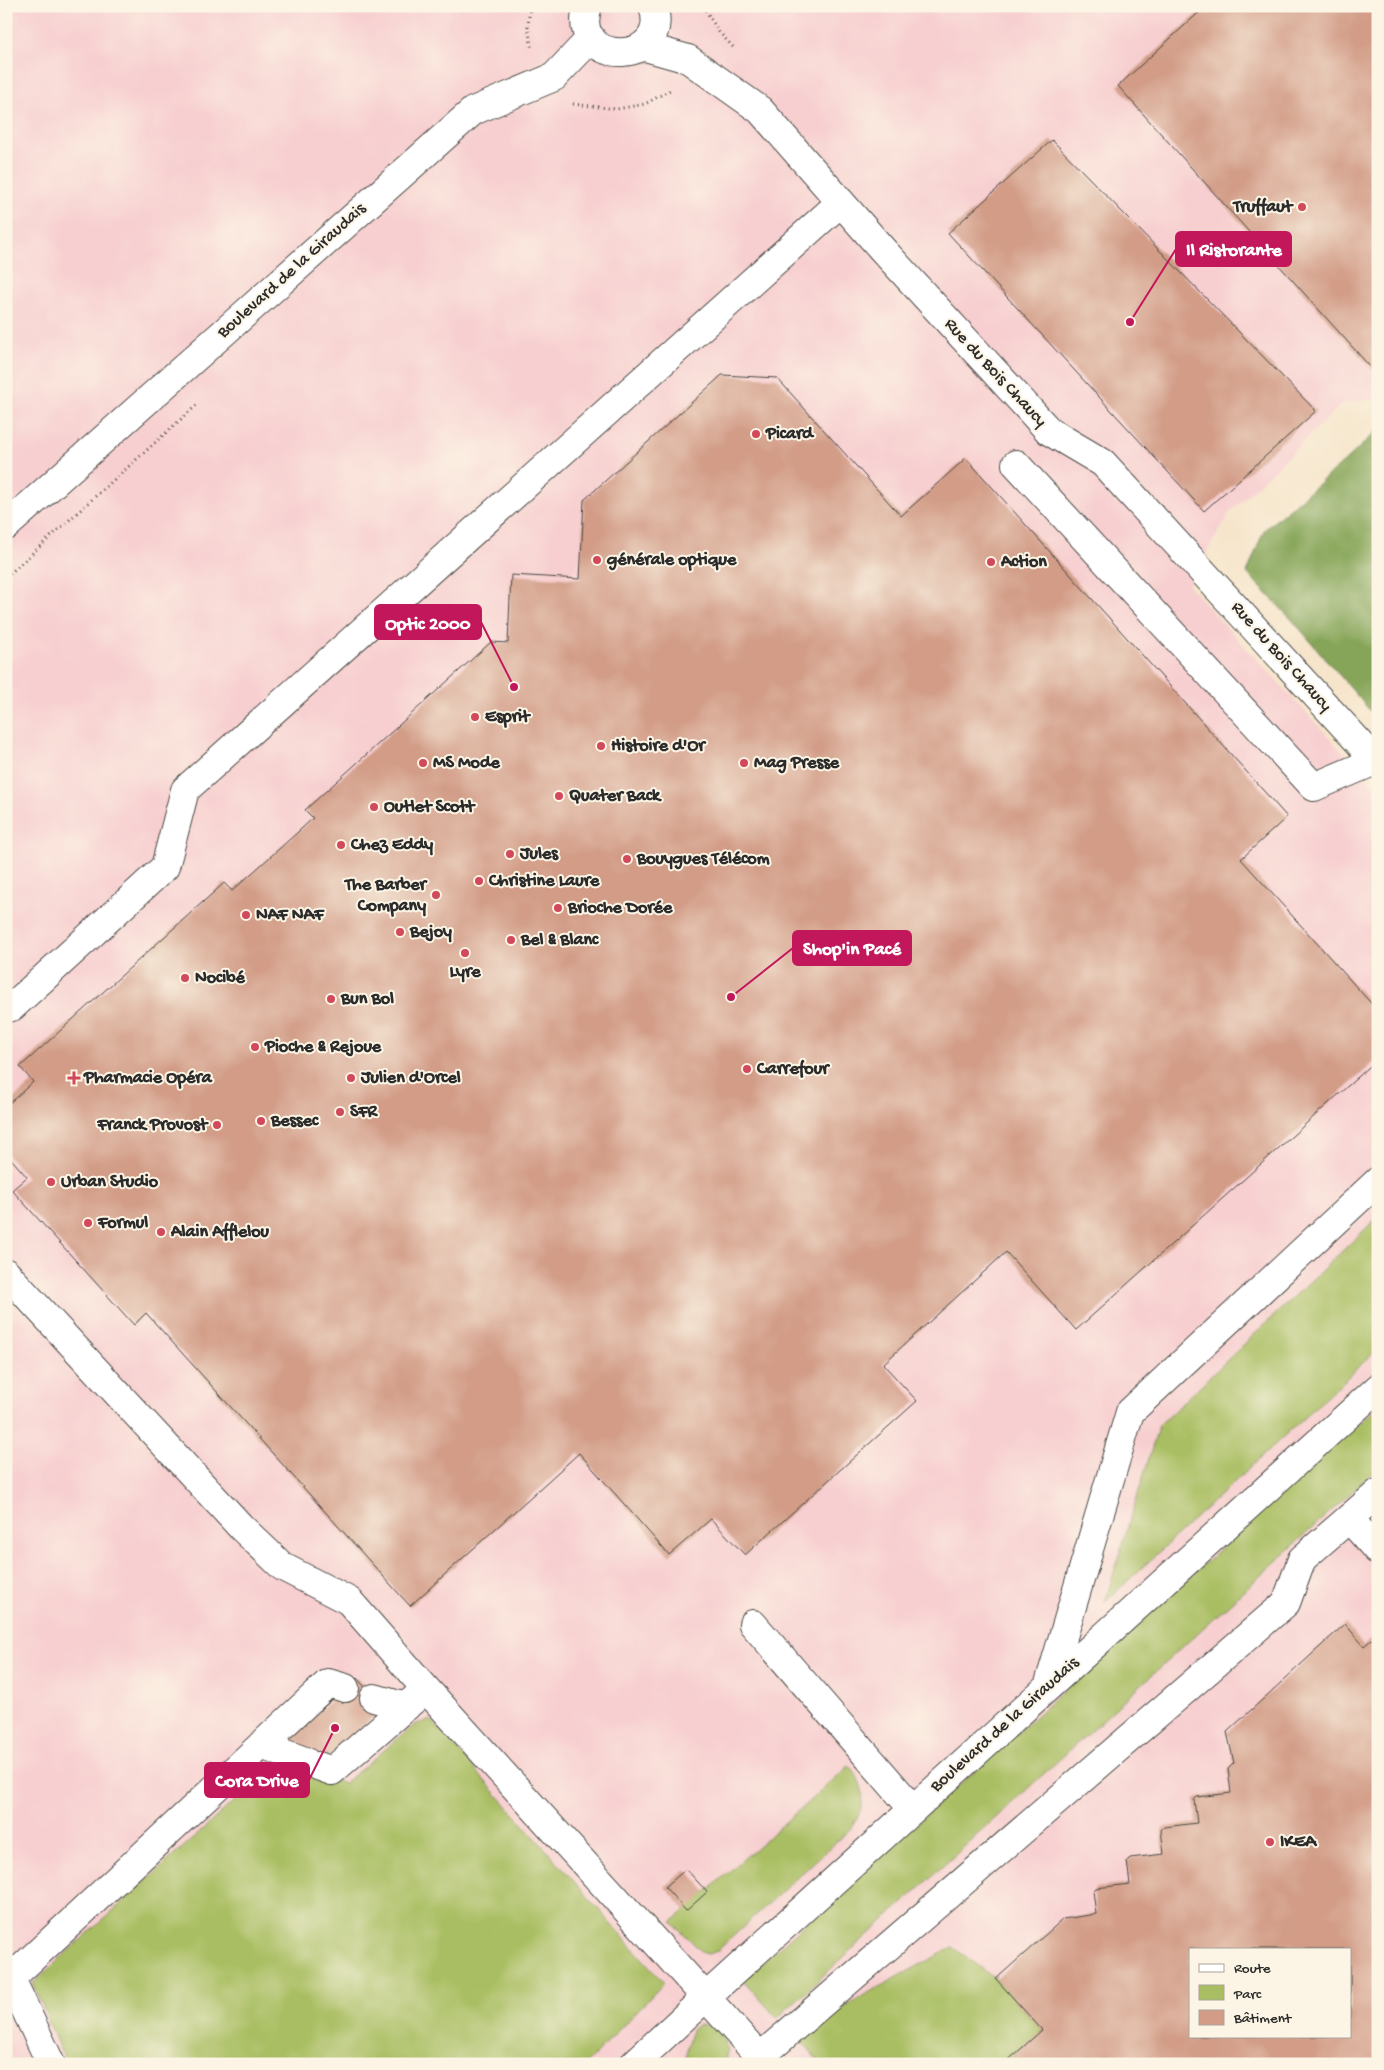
<svg xmlns="http://www.w3.org/2000/svg" width="1384" height="2070" font-family="'Gochi Hand',sans-serif">
<style>
.built{fill:#f7cfd0;fill-rule:evenodd}
.green{fill:#a9be62;stroke:#6a7446}
.forest{fill:#86a558;stroke:#586842}
.building{fill:#d29c87;fill-rule:evenodd}
.lines{fill:none;stroke-linecap:round;stroke-linejoin:round}
.minor-casing{stroke:#494743;stroke-width:30}
.path{stroke:#494743;stroke-width:3;stroke-dasharray:1 4;stroke-linecap:butt}
.minor{stroke:#fff;stroke-width:28}
.poi-dot{fill:#d1495b;stroke:#fcf5e5;stroke-width:2}
.labels{text-anchor:middle;dominant-baseline:central;stroke-width:4;stroke-linejoin:round;paint-order:stroke}
.poi-label{font-size:18px;font-weight:bold;fill:#2b2b2b;stroke:#fcf5e5;text-anchor:start}
.street-label{font-size:18px;fill:#2b2b2b;stroke:#fcf5e5}
.leader{fill:none;stroke:#c2185b;stroke-width:2}
.callout-dot{fill:#c2185b;stroke:#fcf5e5;stroke-width:2}
.callout{fill:#c2185b;stroke:#c2185b;stroke-width:2}
.callout-label{font-size:19px;text-anchor:middle;font-weight:bold;fill:#fff}
</style>
<rect width="100%" height="100%" fill="#fcf5e5"/>
<filter id="ink" filterUnits="userSpaceOnUse"><feTurbulence type="fractalNoise" baseFrequency=".02" numOctaves="2"/><feDisplacementMap in="SourceGraphic" scale="10" xChannelSelector="R" yChannelSelector="G"/><feConvolveMatrix kernelMatrix="1 2 1 2 8 2 1 2 1" color-interpolation-filters="sRGB"/></filter>
<filter id="wash" filterUnits="userSpaceOnUse"><feTurbulence type="fractalNoise" baseFrequency=".0096" numOctaves="4" result="noise"/><feDisplacementMap in="SourceGraphic" scale="20" xChannelSelector="R" yChannelSelector="G"/><feGaussianBlur stdDeviation="1.12" result="paint"/><feColorMatrix in="noise" values="0 0 0 0 0 0 0 0 0 0 0 0 0 0 0 0 0 1.4 0 .05"/><feComposite in="paint" operator="in"/></filter>
<g filter="url(#wash)">
<rect width="100%" height="100%" fill="#f6e5cb"/>
<path class="built" d="M 6,6 L 1378,6 L 1378,398 L 1342,404 L 1230,512 L 1188,585 L 1378,790 L 1378,2064 L 6,2064 ZM 1190,1949 L 1350,1949 L 1350,2036 L 1190,2036 Z"/>
<path class="green" d="M 1378,1217 L 1378,1349 L 1105,1602 L 1159,1425 Z
M 1378,1407 L 1378,1468 L 777,2018 L 743,1980 Z
M 431,1720 L 664,1983 L 586,2064 L 68,2064 L 60,2050 L 33,1983 L 274,1765 L 344,1783 L 416,1724 Z
M 849,1766 C 868,1786 866,1808 850,1829 L 717,1951 L 708,1954 L 703,1953 L 672,1922 Z
M 953,1947 L 996,1979 L 1042,2030 L 1004,2064 L 821,2064 L 799,2039 L 811,2028 L 866,1994 Z
M 698,2025 C 702,2025 707,2025 710,2026 C 726,2031 730,2051 724,2064 L 684,2064 L 691,2030 Z"/>
<path class="forest" d="M 1378,430 L 1378,720 L 1293,621 L 1247,573 L 1264,530 L 1344,462 Z"/>
<g id="blocks">
<path class="building" d="M 1206,6 L 1378,6 L 1378,365 L 1373,370 L 1118,86 Z
M 1052,140 L 1316,411 L 1204,511 L 948,233 Z
M 722,375 L 777,378 L 901,516 L 966,458 L 1287,817 L 1241,859 L 1378,1011 L 1378,1059 L 1076,1330 L 1006,1252 L 883,1364 L 917,1401 L 745,1555 L 711,1519 L 669,1555 L 579,1453 L 410,1606 L 146,1313 L 134,1325 L 12,1190 L 27,1177 L 6,1153 L 6,1106 L 33,1082 L 20,1067 L 224,883 L 232,891 L 299,831 L 313,818 L 305,810 L 491,642 L 508,643 L 511,575 L 580,579 L 584,500 Z
M 1345,1624 L 1364,1646 L 1378,1634 L 1378,2064 L 1004,2064 L 1042,2030 L 996,1979 L 1063,1919 L 1096,1914 L 1093,1891 L 1096,1888 L 1130,1884 L 1127,1861 L 1130,1858 L 1164,1854 L 1161,1830 L 1164,1827 L 1197,1823 L 1194,1800 L 1197,1797 L 1231,1793 L 1228,1769 L 1234,1763 L 1227,1732 ZM 1190,1949 L 1350,1949 L 1350,2036 L 1190,2036 Z
M 357,1678 L 383,1708 L 313,1770 L 287,1739 Z
M 686,1869 L 707,1892 L 686,1911 L 665,1887 Z"/>
</g>
</g>
<g filter="url(#ink)">
<use href="#blocks" fill-opacity="0" stroke="#494743" stroke-width="1"/>
<g class="lines">
<defs>
<path id="minor" d="M 588,6 C 567,67 673,68 653,6
M 642,46 L 688,59 L 760,110 L 882,249 L 1049,431 L 1103,463 L 1378,763
M 1016,464 L 1314,787 L 1375,761
M 6,526 L 473,111 L 554,77 L 591,38
M 6,1008 L 12,1007 L 165,867 L 185,790 L 841,202
M 6,1273 L 241,1527 L 283,1567 L 349,1601 L 426,1689 L 760,2057 L 753,2064
M 1349,1518 L 1378,1551
M 753,1624 L 913,1809
M 1048,1687 L 1130,1412 L 1378,1181
M 374,1698 L 406,1707
M 261,1745 L 305,1761
M 318,1766 L 332,1771 L 426,1689
M 6,1968 L 51,2064
M 10,1979 L 328,1683 L 345,1688
M 634,2064 L 707,1996 L 1378,1388
M 767,2064 L 760,2057 L 1286,1603 L 1302,1559 L 1378,1493"/>
</defs>
<use href="#minor" class="minor-casing"/>
<path class="path" d="M 530,6 L 528,26 L 532,50
M 703,6 L 719,32 L 733,47
M 573,104 L 617,109 L 645,104 L 670,90
M 6,577 L 199,403"/>
<use href="#minor" class="minor"/>
</g>
</g>
<g class="poi-dot">
<circle cx="1302" cy="207" r="5"/>
<circle cx="756" cy="434" r="5"/>
<circle cx="597" cy="560" r="5"/>
<circle cx="991" cy="562" r="5"/>
<circle cx="475" cy="717" r="5"/>
<circle cx="601" cy="746" r="5"/>
<circle cx="423" cy="763" r="5"/>
<circle cx="744" cy="763" r="5"/>
<circle cx="559" cy="796" r="5"/>
<circle cx="374" cy="807" r="5"/>
<circle cx="341" cy="845" r="5"/>
<circle cx="510" cy="854" r="5"/>
<circle cx="627" cy="859" r="5"/>
<circle cx="479" cy="881" r="5"/>
<circle cx="436" cy="895" r="5"/>
<circle cx="558" cy="908" r="5"/>
<circle cx="246" cy="915" r="5"/>
<circle cx="400" cy="932" r="5"/>
<circle cx="511" cy="940" r="5"/>
<circle cx="465" cy="953" r="5"/>
<circle cx="185" cy="978" r="5"/>
<circle cx="331" cy="999" r="5"/>
<circle cx="255" cy="1047" r="5"/>
<circle cx="747" cy="1069" r="5"/>
<path d="M71.5 1070.5h5v5h5v5h-5v5h-5v-5h-5v-5h5z"/>
<circle cx="351" cy="1078" r="5"/>
<circle cx="340" cy="1112" r="5"/>
<circle cx="261" cy="1121" r="5"/>
<circle cx="217" cy="1125" r="5"/>
<circle cx="51" cy="1182" r="5"/>
<circle cx="88" cy="1223" r="5"/>
<circle cx="161" cy="1232" r="5"/>
<circle cx="1270" cy="1842" r="5"/>
</g>
<g class="labels">
<g class="poi-label">
<text x="1292" y="207" text-anchor="end">Truffaut</text>
<text x="766" y="434">Picard</text>
<text x="607" y="560">générale optique</text>
<text x="1001" y="562">Action</text>
<text x="485" y="717">Esprit</text>
<text x="611" y="746">Histoire d'Or</text>
<text x="433" y="763">MS Mode</text>
<text x="754" y="763">Mag Presse</text>
<text x="569" y="796">Quater Back</text>
<text x="384" y="807">Outlet Scott</text>
<text x="351" y="845">Chez Eddy</text>
<text x="520" y="854">Jules</text>
<text x="637" y="859">Bouygues Télécom</text>
<text x="489" y="881">Christine Laure</text>
<text x="426" y="885" text-anchor="end">The Barber<tspan x="426" dy="21">Company</tspan></text>
<text x="568" y="908">Brioche Dorée</text>
<text x="256" y="915">NAF NAF</text>
<text x="410" y="932">Bejoy</text>
<text x="521" y="940">Bel &amp; Blanc</text>
<text x="465" y="972" text-anchor="middle">Lyre</text>
<text x="195" y="978">Nocibé</text>
<text x="341" y="999">Bun Bol</text>
<text x="265" y="1047">Pioche &amp; Rejoue</text>
<text x="757" y="1069">Carrefour</text>
<text x="84" y="1078">Pharmacie Opéra</text>
<text x="361" y="1078">Julien d'Orcel</text>
<text x="350" y="1112">SFR</text>
<text x="271" y="1121">Bessec</text>
<text x="207" y="1125" text-anchor="end">Franck Provost</text>
<text x="61" y="1182">Urban Studio</text>
<text x="98" y="1223">Formul</text>
<text x="171" y="1232">Alain Afflelou</text>
<text x="1280" y="1842">IKEA</text>
</g>
<g class="street-label">
<text transform="translate(292 271) rotate(-42)">Boulevard de la Giraudais</text>
<text transform="translate(995 373) rotate(47)">Rue du Bois Chaucy</text>
<text transform="translate(1281 657) rotate(48)">Rue du Bois Chaucy</text>
<text transform="translate(1005 1725) rotate(-42)">Boulevard de la Giraudais</text>
</g>
</g>
<path class="leader" d="M1130 322L1176 249M514 687L481 622M731 997L793 948M335 1728L309 1780"/>
<g class="callout-dot">
<circle cx="1130" cy="322" r="5"/>
<circle cx="514" cy="687" r="5"/>
<circle cx="731" cy="997" r="5"/>
<circle cx="335" cy="1728" r="5"/>
</g>
<g class="callout">
<rect x="1176" y="232" width="115" height="34" rx="5"/>
<rect x="375" y="605" width="106" height="34" rx="5"/>
<rect x="793" y="931" width="118" height="34" rx="5"/>
<rect x="205" y="1763" width="104" height="34" rx="5"/>
</g>
<g class="callout-label">
<text x="1234" y="255">Il Ristorante</text>
<text x="428" y="629">Optic 2000</text>
<text x="852" y="954">Shop'in Pacé</text>
<text x="257" y="1786">Cora Drive</text>
</g>
<rect width="1384" height="2070" fill="none" stroke="#fcf5e5" stroke-width="25"/>
<rect x="1189" y="1948" width="162" height="90" fill="#fcf5e5" stroke="#a8a49b"/>
<rect x="1199" y="1964" width="25" height="8" fill="#ffffff" stroke="#a8a49b"/>
<text x="1234" y="1972" font-size="15" fill="#2b2b2b">Route</text>
<rect x="1199" y="1985" width="25" height="15" fill="#a9be62" stroke="#a8a49b"/>
<text x="1234" y="1998" font-size="15" fill="#2b2b2b">Parc</text>
<rect x="1199" y="2010" width="25" height="15" fill="#d29c87" stroke="#a8a49b"/>
<text x="1234" y="2022" font-size="15" fill="#2b2b2b">Bâtiment</text>
</svg>
